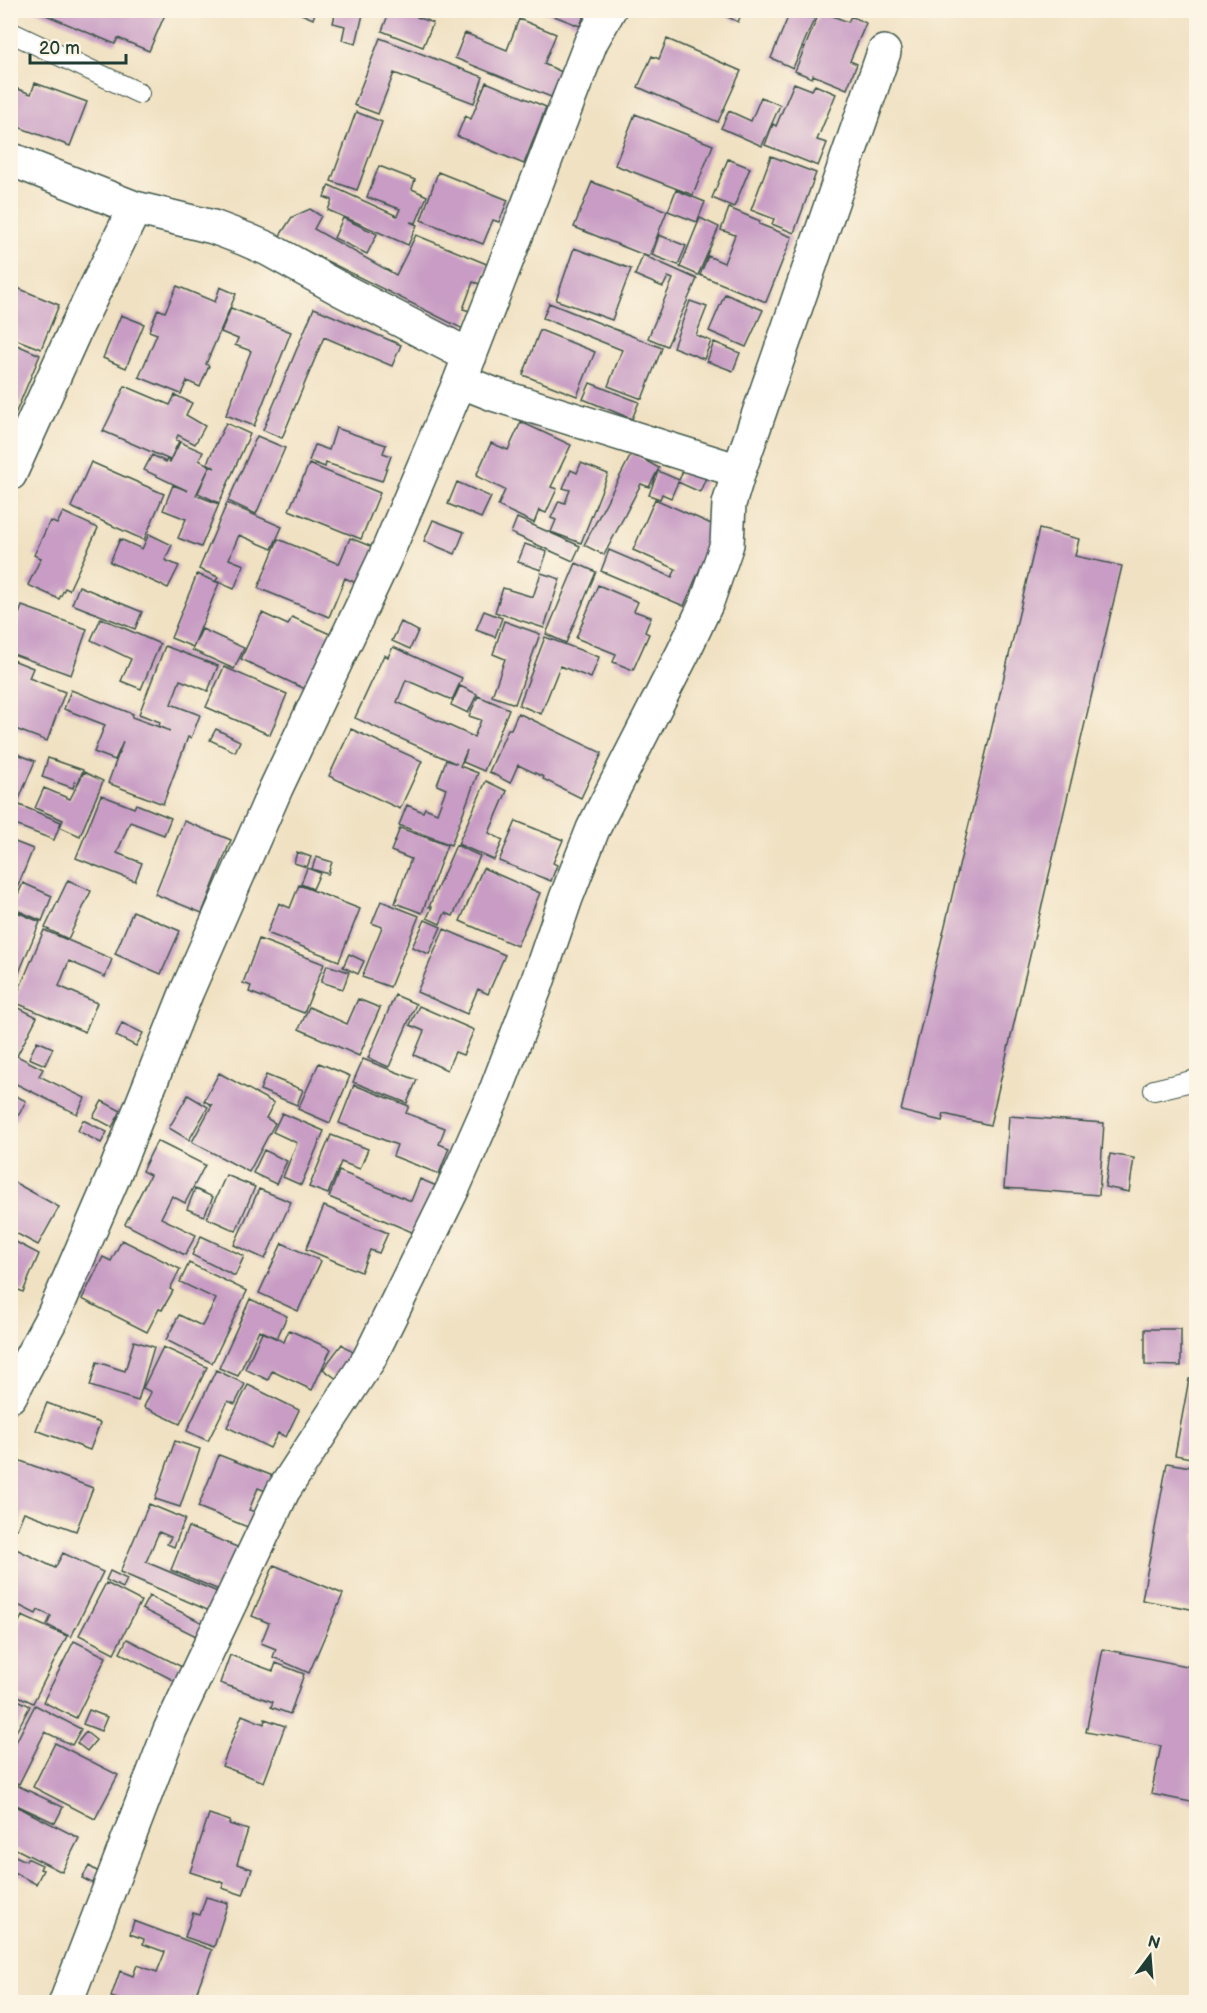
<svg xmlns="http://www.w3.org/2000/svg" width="1207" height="2013" font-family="'Balsamiq Sans',sans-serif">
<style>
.building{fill:#c89cc4}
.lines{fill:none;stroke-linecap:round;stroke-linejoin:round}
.lane-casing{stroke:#3e5649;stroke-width:22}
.street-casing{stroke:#3e5649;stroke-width:36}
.lane{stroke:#fff;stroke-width:20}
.street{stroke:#fff;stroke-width:33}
</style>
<rect width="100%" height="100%" fill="#fcf5e5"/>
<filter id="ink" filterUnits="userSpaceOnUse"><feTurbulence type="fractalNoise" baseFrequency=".0167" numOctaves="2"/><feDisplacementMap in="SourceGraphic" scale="12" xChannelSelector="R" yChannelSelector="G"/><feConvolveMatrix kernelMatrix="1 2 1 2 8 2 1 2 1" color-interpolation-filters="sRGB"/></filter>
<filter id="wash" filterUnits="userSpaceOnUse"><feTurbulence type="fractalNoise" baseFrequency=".008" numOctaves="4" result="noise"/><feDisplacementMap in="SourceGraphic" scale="24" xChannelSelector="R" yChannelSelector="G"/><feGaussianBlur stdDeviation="1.35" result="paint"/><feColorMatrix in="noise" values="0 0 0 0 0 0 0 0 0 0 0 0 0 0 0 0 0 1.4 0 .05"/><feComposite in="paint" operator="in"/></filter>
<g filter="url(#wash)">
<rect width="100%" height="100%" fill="#f0e1c2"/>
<g id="blocks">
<path class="building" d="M 34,10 L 167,10 L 149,51 L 118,38 L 115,44 Z
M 292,10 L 316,10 L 313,19 Z
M 336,10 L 364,10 L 356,44 L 342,40 L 345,26 L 333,23 Z
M 390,10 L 420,10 L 417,17 L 433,23 L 423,47 L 382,31 Z
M 539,10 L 586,10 L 580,26 Z
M 714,10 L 743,10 L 738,22 Z
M 791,10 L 805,10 L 816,15 L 793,68 L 771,58 Z
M 820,11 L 848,22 L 851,16 L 866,23 L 850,61 L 857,64 L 847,89 L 813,75 L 812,78 L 795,71 Z
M 519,19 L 556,34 L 544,64 L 562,72 L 551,97 L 455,58 L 465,33 L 507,50 Z
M 380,38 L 483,77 L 474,103 L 394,73 L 378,114 L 354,105 Z
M 667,39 L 741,71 L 718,122 L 638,87 L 652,56 L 659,59 Z
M 486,82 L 546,107 L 524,164 L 457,136 L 465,116 L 471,119 Z
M 35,83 L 87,102 L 70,146 L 10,124 L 10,100 L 15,88 L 31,94 Z
M 794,83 L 812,90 L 815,85 L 836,94 L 817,140 L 827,143 L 818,166 L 765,145 L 773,124 L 776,126 Z
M 761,97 L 780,105 L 762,146 L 721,128 L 729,111 L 751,121 Z
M 356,112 L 382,122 L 357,190 L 331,181 Z
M 635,114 L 713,145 L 693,195 L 615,165 Z
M 771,156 L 816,173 L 794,233 L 772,224 L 774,219 L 751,210 Z
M 728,159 L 750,168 L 734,207 L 712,198 Z
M 379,166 L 415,180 L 412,189 L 427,196 L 416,223 L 410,222 L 417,225 L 408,245 L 328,210 L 332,200 L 324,197 L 329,185 L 397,216 L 400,209 L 367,197 Z
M 438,172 L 508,200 L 499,222 L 493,220 L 483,244 L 421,220 Z
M 592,182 L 667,211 L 649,257 L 574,227 Z
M 676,190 L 705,202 L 697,222 L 668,211 Z
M 729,208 L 760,221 L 759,224 L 792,237 L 766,302 L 700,275 L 708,256 L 724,263 L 735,235 L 721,230 Z
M 310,209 L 321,216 L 314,229 L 396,275 L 416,235 L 489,265 L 480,284 L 473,282 L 463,309 L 470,311 L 463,329 L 279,237 L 292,217 Z
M 343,218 L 377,234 L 367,254 L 334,238 Z
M 700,218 L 719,227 L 698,275 L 680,267 Z
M 659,235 L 686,246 L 678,265 L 652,255 Z
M 574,248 L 631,269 L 612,320 L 556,300 Z
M 643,255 L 697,279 L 667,346 L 648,338 L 673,279 L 668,277 L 663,287 L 635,275 Z
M 10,285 L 59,305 L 41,349 L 10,337 Z
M 177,286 L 215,302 L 220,287 L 236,294 L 206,364 L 209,366 L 200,387 L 187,381 L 181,394 L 139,377 L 157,334 L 149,331 L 158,309 L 165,312 Z
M 725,294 L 763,310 L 746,347 L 709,331 Z
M 690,301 L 707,307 L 696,335 L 711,341 L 704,359 L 673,347 Z
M 549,303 L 662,348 L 642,399 L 608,386 L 622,350 L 543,318 Z
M 231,308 L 291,332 L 254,426 L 226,415 L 251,351 L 235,345 L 238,339 L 221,332 Z
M 314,308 L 401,345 L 392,366 L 324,337 L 282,438 L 263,430 Z
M 121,315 L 144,324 L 126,368 L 103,358 Z
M 540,330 L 595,352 L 577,396 L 523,375 Z
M 10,342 L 40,355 L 16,412 L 10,410 Z
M 714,342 L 740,353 L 733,371 L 707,361 Z
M 590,383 L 639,402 L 632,419 L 583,399 Z
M 125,386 L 170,405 L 175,395 L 192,403 L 186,415 L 205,426 L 195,444 L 178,435 L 176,440 L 179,441 L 170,460 L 103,431 Z
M 521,422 L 571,445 L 551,487 L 557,489 L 546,513 L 539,510 L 534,523 L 498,506 L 505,490 L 476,476 L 491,443 L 508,450 Z
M 226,423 L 250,434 L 219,503 L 198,493 L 210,466 L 215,468 L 207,463 Z
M 336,428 L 386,445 L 383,453 L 391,456 L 382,481 L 326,463 L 325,467 L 309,461 L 315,445 L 329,450 Z
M 257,436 L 285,448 L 256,514 L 228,501 Z
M 180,442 L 203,452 L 199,460 L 210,466 L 196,495 L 219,504 L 201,547 L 178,538 L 186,519 L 163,510 L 173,485 L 188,491 L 144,470 L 152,455 L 166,462 L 167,459 L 170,462 Z
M 632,453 L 659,468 L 649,487 L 641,484 L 604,555 L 584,545 Z
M 91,462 L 164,494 L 144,540 L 71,507 Z
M 581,463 L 608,474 L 581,543 L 551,532 L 556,520 L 551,518 L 559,501 L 565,503 L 570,490 L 563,488 L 571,470 L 577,473 Z
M 309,464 L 380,493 L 361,539 L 289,510 Z
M 686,464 L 708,473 L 700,492 L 678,482 L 671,498 L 662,494 L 660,499 L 649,495 L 658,471 L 679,480 Z
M 457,482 L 491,497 L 481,518 L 448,504 Z
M 655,499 L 718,527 L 684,606 L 601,571 L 609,550 L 672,577 L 676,569 L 633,550 Z
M 227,503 L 282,527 L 272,549 L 239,535 L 229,559 L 244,565 L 234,589 L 216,581 L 218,577 L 199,569 Z
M 63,512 L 98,528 L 69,590 L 65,588 L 59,599 L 28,585 L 41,558 L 34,555 L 50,521 L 57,524 Z
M 517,518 L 580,546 L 573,561 L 511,533 Z
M 433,520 L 464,532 L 455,554 L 424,541 Z
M 1039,529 L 1079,539 L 1075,556 L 1122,566 L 990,1125 L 944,1114 L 942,1121 L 901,1111 Z
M 149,534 L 172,545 L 165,560 L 179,566 L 168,588 L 110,562 L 120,539 L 142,549 Z
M 350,538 L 375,548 L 361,585 L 345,578 L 329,617 L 258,588 L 278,539 L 339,564 Z
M 525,544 L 547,552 L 541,570 L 518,562 Z
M 576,563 L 596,572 L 566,643 L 546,634 Z
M 541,573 L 560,579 L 544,628 L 495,612 L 503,588 L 533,597 Z
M 197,574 L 219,583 L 193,647 L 171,638 Z
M 598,585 L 638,602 L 634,611 L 651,617 L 645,632 L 649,634 L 633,670 L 613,662 L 616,654 L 576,638 Z
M 79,586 L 142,612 L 135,629 L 72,604 Z
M 22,606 L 87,629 L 71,675 L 10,653 L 10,640 Z
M 484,611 L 502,618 L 495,637 L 476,630 Z
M 262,613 L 288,625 L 292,617 L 341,639 L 326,653 L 322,651 L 305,689 L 241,659 Z
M 101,618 L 160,644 L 141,689 L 121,681 L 131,659 L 91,640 Z
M 504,621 L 540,634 L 515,704 L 492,696 L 505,659 L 493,654 Z
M 401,622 L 418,631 L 410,649 L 392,641 Z
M 202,629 L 244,648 L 234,669 L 192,650 Z
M 545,637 L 599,657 L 591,678 L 560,666 L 541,714 L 519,705 Z
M 165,646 L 218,666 L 208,691 L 180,680 L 171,704 L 200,715 L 191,738 L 188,737 L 163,804 L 108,783 L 123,742 L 115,760 L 94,752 L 105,725 L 64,709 L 71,690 L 133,714 L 132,717 L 170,731 L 159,726 L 160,722 L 139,714 Z
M 393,647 L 462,678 L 452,700 L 406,680 L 397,702 L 474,737 L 481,720 L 469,716 L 478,696 L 509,709 L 484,771 L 463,762 L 467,750 L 460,766 L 478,773 L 451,845 L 399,825 L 407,805 L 423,812 L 425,808 L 437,813 L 446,789 L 437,785 L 446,760 L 457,764 L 355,718 L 384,655 L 388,657 Z
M 10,659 L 33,668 L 29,678 L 65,692 L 47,741 L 10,727 Z
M 224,667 L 287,694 L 270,735 L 206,707 Z
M 460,686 L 477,694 L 468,713 L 451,705 Z
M 518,713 L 602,753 L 581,798 L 543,779 L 544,777 L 518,765 L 510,783 L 489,772 L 508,729 L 511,729 Z
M 216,729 L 240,741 L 235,752 L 210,740 Z
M 351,729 L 422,761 L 400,809 L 329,776 Z
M 10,751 L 35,761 L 17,804 L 61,822 L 54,840 L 10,823 Z
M 48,758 L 83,770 L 78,783 L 75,781 L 73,788 L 42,777 Z
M 84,772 L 103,781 L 80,836 L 60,827 L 63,820 L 35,808 L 44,788 L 70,799 Z
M 486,781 L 507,791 L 489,833 L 503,840 L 494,860 L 458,844 Z
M 101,795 L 134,808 L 136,804 L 171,818 L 164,835 L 130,822 L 117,853 L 142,863 L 135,881 L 76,858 Z
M 184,821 L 231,840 L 202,913 L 155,894 Z
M 516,821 L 563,840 L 553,863 L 557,865 L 551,881 L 499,861 Z
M 400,828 L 447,845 L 422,913 L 395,903 L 411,859 L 391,851 Z
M 10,840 L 33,849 L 12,900 L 10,899 Z
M 456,845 L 480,856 L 453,916 L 445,913 L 440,924 L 427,918 L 432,907 L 429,907 Z
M 297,852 L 311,857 L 307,867 L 294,863 Z
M 316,857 L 332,862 L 328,874 L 312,869 Z
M 307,868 L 320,873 L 313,889 L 301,884 Z
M 483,868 L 540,893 L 517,946 L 460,921 Z
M 68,880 L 91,891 L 68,939 L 45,928 Z
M 23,883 L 52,896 L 42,921 L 12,908 Z
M 299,885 L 360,909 L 339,961 L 267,933 L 279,903 L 290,908 Z
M 381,901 L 419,916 L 390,987 L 362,977 L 382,927 L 372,923 Z
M 10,909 L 40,922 L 11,992 L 10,992 Z
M 133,911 L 180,931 L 161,974 L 115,954 Z
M 425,920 L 441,927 L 429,954 L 412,947 Z
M 444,929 L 505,955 L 488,994 L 478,989 L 467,1014 L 417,992 Z
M 44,930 L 112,959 L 105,977 L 69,961 L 59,986 L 97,1003 L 85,1032 L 14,1002 Z
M 259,939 L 324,964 L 304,1013 L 249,992 L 251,986 L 243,983 Z
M 349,954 L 364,961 L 358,974 L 343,967 Z
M 327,965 L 349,972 L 343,989 L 321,982 Z
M 395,995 L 416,1004 L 389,1067 L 368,1058 Z
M 358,999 L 380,1008 L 359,1056 L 299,1029 L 309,1007 L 347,1024 Z
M 15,1006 L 37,1017 L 17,1056 L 43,1069 L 39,1076 L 85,1098 L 77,1114 L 10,1081 L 10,1015 Z
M 419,1006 L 474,1030 L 463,1055 L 455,1052 L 447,1070 L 414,1055 L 424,1031 L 410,1025 Z
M 122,1023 L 143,1033 L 136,1046 L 116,1036 Z
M 37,1041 L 53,1048 L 45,1065 L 29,1058 Z
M 363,1059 L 417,1080 L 407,1103 L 353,1082 Z
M 319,1063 L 350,1076 L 330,1123 L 298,1109 Z
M 219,1073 L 274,1103 L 266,1118 L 275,1123 L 249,1172 L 192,1142 L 212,1105 L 204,1101 Z
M 266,1075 L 303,1090 L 297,1105 L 260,1090 Z
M 354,1085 L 409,1106 L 406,1113 L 445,1128 L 439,1144 L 449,1148 L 439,1174 L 393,1156 L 397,1145 L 339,1123 Z
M 10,1093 L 26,1101 L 15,1122 L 10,1120 Z
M 188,1095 L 208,1107 L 189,1140 L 169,1128 Z
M 102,1101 L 121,1111 L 112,1127 L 93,1117 Z
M 282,1113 L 324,1131 L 301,1185 L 283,1177 L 297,1143 L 273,1132 Z
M 1009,1116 L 1104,1123 L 1099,1195 L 1004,1188 Z
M 83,1120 L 107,1132 L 101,1143 L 78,1131 Z
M 331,1135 L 368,1149 L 360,1169 L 341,1162 L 328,1194 L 309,1187 Z
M 157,1141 L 205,1165 L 185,1203 L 172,1196 L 161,1218 L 196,1235 L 185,1255 L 125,1224 L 150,1175 L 142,1171 Z
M 264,1150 L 287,1161 L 276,1184 L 253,1173 Z
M 1110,1154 L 1134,1158 L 1129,1192 L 1105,1187 Z
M 339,1171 L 411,1201 L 420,1179 L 439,1187 L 419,1235 L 329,1197 Z
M 226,1175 L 255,1187 L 236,1231 L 207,1218 Z
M 10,1180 L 59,1207 L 38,1245 L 10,1230 Z
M 195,1189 L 213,1197 L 204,1216 L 187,1209 Z
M 259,1189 L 291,1202 L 265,1259 L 234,1245 Z
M 324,1206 L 388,1233 L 379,1253 L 370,1250 L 361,1272 L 306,1249 Z
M 201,1236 L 244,1256 L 235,1276 L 192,1255 Z
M 10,1239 L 39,1254 L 23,1292 L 10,1286 L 18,1268 L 10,1264 Z
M 122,1240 L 180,1269 L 170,1289 L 173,1291 L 162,1310 L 159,1309 L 147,1332 L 82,1299 L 103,1257 L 111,1261 Z
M 282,1243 L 321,1261 L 298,1311 L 259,1293 Z
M 189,1263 L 247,1291 L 212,1363 L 166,1340 L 179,1315 L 202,1326 L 216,1299 L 180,1282 Z
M 250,1299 L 287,1316 L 277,1338 L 259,1330 L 238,1376 L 219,1368 Z
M 1145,1329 L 1181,1329 L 1181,1366 L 1145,1365 Z
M 289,1330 L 331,1349 L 312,1390 L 272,1371 L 268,1380 L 245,1369 L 262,1332 L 284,1342 Z
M 134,1341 L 154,1347 L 138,1401 L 90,1386 L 97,1362 L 125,1371 Z
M 342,1344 L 359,1357 L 341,1382 L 323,1369 Z
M 163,1347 L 207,1367 L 180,1424 L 144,1407 L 151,1392 L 143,1388 Z
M 216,1370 L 245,1384 L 235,1404 L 228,1401 L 208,1441 L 187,1431 Z
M 1189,1379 L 1196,1380 L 1196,1459 L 1175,1455 Z
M 248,1385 L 299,1410 L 286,1437 L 278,1433 L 270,1448 L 227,1427 Z
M 47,1403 L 100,1423 L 90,1450 L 36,1430 Z
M 175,1441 L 200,1449 L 180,1507 L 155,1499 Z
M 219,1455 L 273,1476 L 266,1491 L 258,1488 L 249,1510 L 256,1512 L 250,1528 L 198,1507 Z
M 10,1457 L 93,1488 L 76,1531 L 24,1512 L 17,1529 L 10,1527 Z
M 1167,1463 L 1196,1468 L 1196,1610 L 1142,1600 Z
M 149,1504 L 185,1519 L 174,1547 L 167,1544 L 171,1537 L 159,1532 L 146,1562 L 220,1593 L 212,1612 L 120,1572 Z
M 188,1527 L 242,1549 L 224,1592 L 171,1570 Z
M 10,1546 L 55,1568 L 63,1553 L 103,1572 L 71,1637 L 47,1625 L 51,1616 L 38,1610 L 36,1614 L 10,1601 Z
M 274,1565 L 343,1594 L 309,1673 L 273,1657 L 276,1649 L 261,1643 L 269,1623 L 252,1616 Z
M 110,1571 L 127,1579 L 123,1588 L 106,1580 Z
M 106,1583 L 141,1601 L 114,1653 L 79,1635 Z
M 149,1596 L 209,1626 L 202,1639 L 142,1609 Z
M 22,1616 L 67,1636 L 33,1703 L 10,1692 L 10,1640 Z
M 127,1639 L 188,1670 L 181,1684 L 120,1653 Z
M 74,1641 L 106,1657 L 76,1718 L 43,1702 Z
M 1103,1649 L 1196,1668 L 1196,1803 L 1151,1794 L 1161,1746 L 1086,1732 Z
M 230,1655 L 273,1671 L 276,1663 L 304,1674 L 290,1714 L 271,1707 L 273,1702 L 220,1683 Z
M 10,1696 L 30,1706 L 10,1743 Z
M 35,1705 L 81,1729 L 72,1745 L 45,1732 L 19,1784 L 10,1780 L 10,1754 Z
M 89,1710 L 107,1717 L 101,1731 L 83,1724 Z
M 242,1715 L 264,1724 L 265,1719 L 285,1726 L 264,1782 L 222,1766 Z
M 86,1732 L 96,1740 L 87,1751 L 77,1743 Z
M 55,1743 L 118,1775 L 95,1819 L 33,1787 Z
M 10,1782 L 63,1807 L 55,1823 L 10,1802 Z
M 12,1804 L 79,1838 L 62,1872 L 10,1846 Z
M 209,1814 L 230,1821 L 229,1824 L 248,1830 L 237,1864 L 252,1869 L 243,1895 L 222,1888 L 224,1883 L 190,1872 Z
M 11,1854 L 26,1861 L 27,1858 L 42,1865 L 40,1869 L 43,1870 L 36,1884 L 15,1873 L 10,1882 Z
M 89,1866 L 100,1873 L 94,1884 L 82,1878 Z
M 206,1897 L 228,1903 L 214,1947 L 185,1937 L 193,1913 L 200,1915 Z
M 134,1921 L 212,1950 L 193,2002 L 126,2002 L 111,1997 L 120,1971 L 133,1976 L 137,1965 L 157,1972 L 165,1952 L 143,1944 L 144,1939 L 130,1934 Z"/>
</g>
</g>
<g filter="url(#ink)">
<use href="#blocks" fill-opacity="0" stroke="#3e5649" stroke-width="1.5"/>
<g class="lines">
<defs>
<path id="lane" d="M 10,32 L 139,93
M 1154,1090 L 1196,1080"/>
<path id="street" d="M 10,159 L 135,208 L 213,227 L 245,239 L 268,249 L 342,290 L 470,356
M 460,381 L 493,394 L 739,471
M 10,474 L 75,330 L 135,208
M 10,1396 L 54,1314 L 112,1180 L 187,991 L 276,788 L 384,560 L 460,381 L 591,42 L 609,10
M 66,2002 L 170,1730 L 283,1491 L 369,1359 L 453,1188 L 495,1093 L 537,983 L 566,898 L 593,829 L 683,653 L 707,602 L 727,544 L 729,504 L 739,471 L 884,52"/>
</defs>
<use href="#lane" class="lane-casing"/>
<use href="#street" class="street-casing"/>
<use href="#lane" class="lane"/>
<use href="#street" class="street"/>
</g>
</g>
<rect width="1207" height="2013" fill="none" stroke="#fcf5e5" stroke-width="36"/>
<g transform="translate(1150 1956) rotate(16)" stroke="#fcf5e5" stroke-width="4.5" paint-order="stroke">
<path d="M0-4.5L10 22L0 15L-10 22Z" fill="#1f3d34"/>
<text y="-9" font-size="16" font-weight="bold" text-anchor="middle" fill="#1f3d34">N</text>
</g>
<path d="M30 54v9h96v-9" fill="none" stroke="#1f3d34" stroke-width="3"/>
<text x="39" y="54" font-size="18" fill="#1f3d34" stroke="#fcf5e5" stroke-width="4.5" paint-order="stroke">20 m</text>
</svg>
